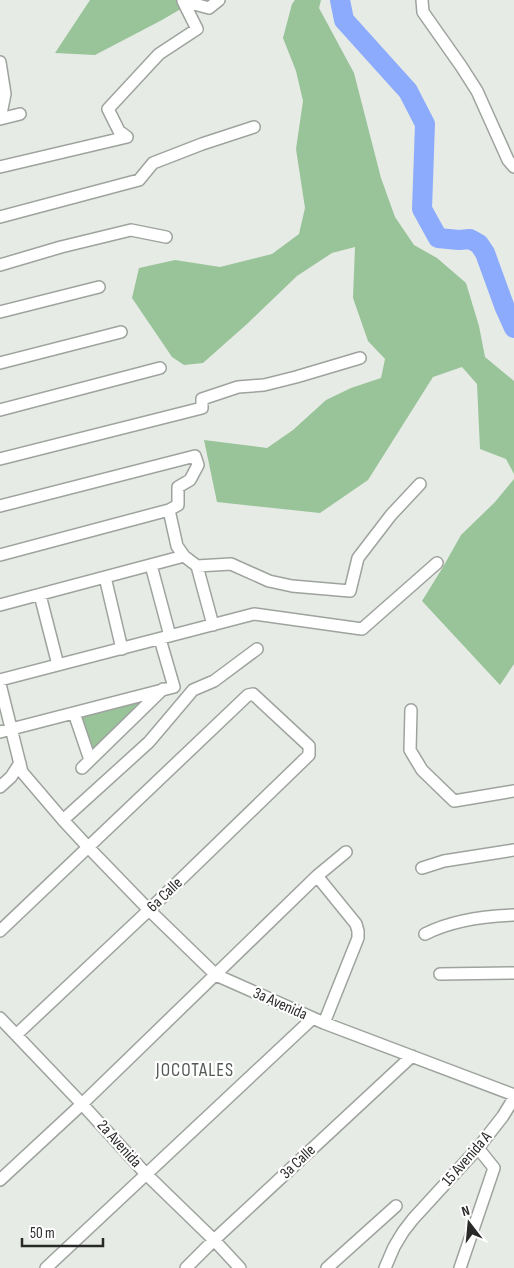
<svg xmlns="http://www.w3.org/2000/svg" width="514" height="1268" font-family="'Sofia Sans Condensed',sans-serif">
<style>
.green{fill:#99c398}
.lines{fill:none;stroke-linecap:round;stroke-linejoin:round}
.river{stroke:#8cabfc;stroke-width:20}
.minor-casing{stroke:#9ea39e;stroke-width:14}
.minor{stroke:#fff;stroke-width:11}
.labels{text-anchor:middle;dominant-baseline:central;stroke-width:4.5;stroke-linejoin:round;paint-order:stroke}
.street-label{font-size:16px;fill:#292a28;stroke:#fff}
.quarter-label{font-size:19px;letter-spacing:1px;fill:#545854;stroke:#fff}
</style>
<rect width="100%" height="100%" fill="#e6ebe6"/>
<path class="green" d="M 90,0 L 196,0 L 162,20 L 95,55 L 55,53 Z
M 295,0 L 321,0 L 319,8 L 354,73 L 381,178 L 395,217 L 414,245 L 437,258 L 466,283 L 479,326 L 485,357 L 514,381 L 514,474 L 506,459 L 480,449 L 477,384 L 462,367 L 433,377 L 368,480 L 320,513 L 217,502 L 204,440 L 267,448 L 293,430 L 326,400 L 351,388 L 381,378 L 385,359 L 368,341 L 353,298 L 355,247 L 332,253 L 297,276 L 247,324 L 203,363 L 184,365 L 172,357 L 132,298 L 139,268 L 175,260 L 220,267 L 272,254 L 299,234 L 305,208 L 296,149 L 303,101 L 296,71 L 283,38 L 292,4 Z
M 514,479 L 514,664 L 500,685 L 422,601 L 443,567 L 461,535 L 495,502 Z
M 164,689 L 90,760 L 74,713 Z"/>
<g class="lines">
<path class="river" d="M 340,0 L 344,20 L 408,91 L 425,124 L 422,209 L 438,238 L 459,240 L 470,239 L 479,244 L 485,253 L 505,308 L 514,328"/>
<defs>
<path id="minor" d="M 422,0 L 423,12 L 461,66 L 477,91 L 508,160 L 514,167
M 0,62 L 5,94 L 0,119
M 0,119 L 20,114
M 127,137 L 119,131 L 108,109 L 159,54 L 197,29 L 183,1 L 209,8 L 219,0
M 0,167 L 127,137
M 0,217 L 139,180 L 153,163 L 202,144 L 254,127
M 0,265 L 61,247 L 131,230 L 166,237
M 0,312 L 99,287
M 0,363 L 121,332
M 0,410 L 160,368
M 0,459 L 202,408 L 202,399 L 238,387 L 264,385 L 296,377 L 360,358
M 0,506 L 195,456 L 198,465 L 190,480 L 178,487 L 178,505 L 169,510 L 177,546 L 184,556
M 0,555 L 169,510
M 151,565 L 170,636
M 197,566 L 231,564 L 269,581 L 292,586 L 350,591 L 358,558 L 391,515 L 420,484
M 105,577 L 122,649
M 40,595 L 58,665
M 0,605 L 184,556 L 197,566 L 213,625
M 0,680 L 254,614 L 362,629 L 437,563
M 0,684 L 22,772 L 63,820 L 88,847 L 149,910 L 216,975 L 324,1023 L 514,1095
M 411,710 L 410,750 L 422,770 L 454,801 L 514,791
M 74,713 L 90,760
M 0,732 L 174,687 L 160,639
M 82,768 L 163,689
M 0,787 L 11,777 L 20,763
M 63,820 L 149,742 L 193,690 L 214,681 L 257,649
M 422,868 L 444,861 L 514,850
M 317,876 L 356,924 L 358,931 L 358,938 L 324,1023
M 0,931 L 248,695 L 253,694 L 309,746 L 309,755 L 149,910 L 16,1035
M 425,934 C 452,920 483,916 514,915
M 440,974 L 514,973
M 0,1018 L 82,1104 L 146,1174 L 214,1240 L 240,1268
M 0,1180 L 82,1104 L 317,876 L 346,852
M 46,1268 L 313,1018
M 186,1268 L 214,1240 L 412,1056
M 327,1268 L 396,1206
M 385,1268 L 394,1247 L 403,1232 L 413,1219 L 478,1148 L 503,1116 L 514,1098
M 460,1268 L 494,1168 L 478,1148"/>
</defs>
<use href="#minor" class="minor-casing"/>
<use href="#minor" class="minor"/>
</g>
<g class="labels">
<g class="street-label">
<text transform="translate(165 895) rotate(-44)">6a Calle</text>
<text transform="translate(280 1004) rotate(24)">3a Avenida</text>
<text transform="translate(119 1144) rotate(48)">2a Avenida</text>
<text transform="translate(467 1159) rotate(-49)">15 Avenida A</text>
<text transform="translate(298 1162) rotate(-43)">3a Calle</text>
</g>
<g class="quarter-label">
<text x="195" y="1070">JOCOTALES</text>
</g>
</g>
<g transform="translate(469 1223) rotate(344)" stroke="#ffffff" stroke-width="4" paint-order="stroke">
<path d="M0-4L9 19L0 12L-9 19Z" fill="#292a28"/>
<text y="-8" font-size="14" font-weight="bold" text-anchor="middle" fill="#292a28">N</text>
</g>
<path d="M22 1238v8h81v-8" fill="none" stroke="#292a28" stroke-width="2.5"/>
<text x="30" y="1238" font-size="15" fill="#292a28" stroke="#ffffff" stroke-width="4" paint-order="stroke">50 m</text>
</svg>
